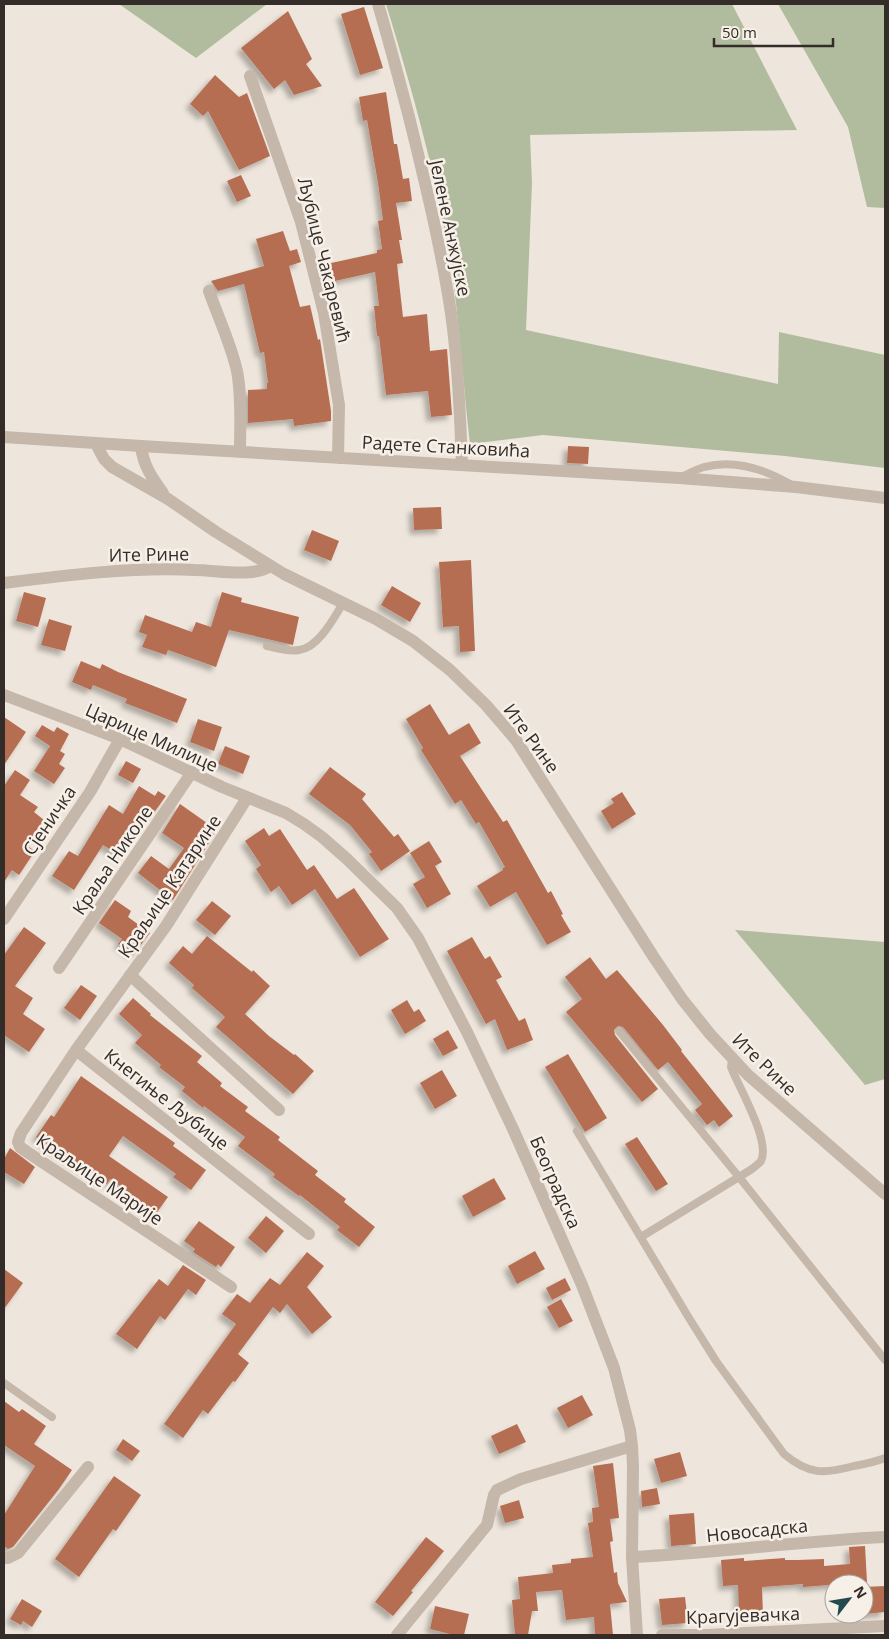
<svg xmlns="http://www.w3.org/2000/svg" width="889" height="1639" font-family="'Open Sans',sans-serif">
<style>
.green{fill:#b1bc9e}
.building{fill:#b66e52;filter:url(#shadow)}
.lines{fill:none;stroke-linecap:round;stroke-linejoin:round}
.service{stroke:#c5b7aa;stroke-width:8}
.minor{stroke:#c5b7aa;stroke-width:12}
.tertiary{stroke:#c5b7aa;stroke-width:12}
.labels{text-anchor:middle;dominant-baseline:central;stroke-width:5;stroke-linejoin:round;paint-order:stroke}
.street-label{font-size:18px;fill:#332c28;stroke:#f7f0e8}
</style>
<defs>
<filter id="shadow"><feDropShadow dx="-4.5" dy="4.5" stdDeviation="2.5" flood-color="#0004"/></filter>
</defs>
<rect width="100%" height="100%" fill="#eee6dc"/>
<path class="green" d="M 119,4 L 267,4 L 196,58 Z
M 386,4 L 732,4 L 797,130 L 530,135 L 532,183 L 526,330 L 778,384 L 779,332 L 885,355 L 885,468 L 785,456 L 543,435 L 470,444 C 463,384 460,325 451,266 C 437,177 412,90 386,4 Z
M 778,4 L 885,4 L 885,208 L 867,207 L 848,127 Z
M 735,930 L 885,942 L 885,1079 L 865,1085 Z"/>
<path class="building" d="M 364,7 L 383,68 L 360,75 L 341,14 Z
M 288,11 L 312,59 L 306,64 L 322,86 L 294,95 L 285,80 L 274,89 L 241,48 Z
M 215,75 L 239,97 L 247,93 L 270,156 L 239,170 L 208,111 L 203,116 L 190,104 Z
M 386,92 L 394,144 L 397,144 L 403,179 L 409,178 L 412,201 L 396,203 L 402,240 L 399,240 L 403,263 L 397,264 L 403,317 L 427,314 L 430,351 L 447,349 L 452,415 L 431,417 L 428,391 L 386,395 L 379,336 L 377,336 L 374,306 L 379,306 L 375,272 L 326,283 L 322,265 L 377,253 L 377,250 L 382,249 L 378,221 L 383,220 L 378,183 L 367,120 L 363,121 L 359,97 Z
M 241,175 L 251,196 L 237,202 L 227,181 Z
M 283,231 L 290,251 L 297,249 L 301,262 L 289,266 L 300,307 L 310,305 L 318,340 L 320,339 L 331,411 L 331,421 L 294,426 L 293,419 L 248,423 L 248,390 L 267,389 L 267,383 L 268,383 L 264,352 L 260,353 L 244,284 L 218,291 L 211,281 L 264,266 L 256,239 Z
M 568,446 L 589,447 L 588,464 L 567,463 Z
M 441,507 L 442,529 L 414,530 L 413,508 Z
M 312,530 L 339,541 L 331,561 L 304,550 Z
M 471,560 L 475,651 L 460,652 L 459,626 L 443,627 L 439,562 Z
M 392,586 L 421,603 L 410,622 L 381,605 Z
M 24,592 L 46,598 L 38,627 L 16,621 Z
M 222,592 L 242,598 L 241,602 L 299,617 L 293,645 L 229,630 L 216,667 L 168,650 L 166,655 L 142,647 L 147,635 L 139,632 L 145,615 L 192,632 L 196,622 L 211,627 Z
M 49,619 L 72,626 L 65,651 L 41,645 Z
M 81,661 L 100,669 L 102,664 L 118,672 L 187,699 L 177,723 L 125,703 L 127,699 L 93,685 L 91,690 L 72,682 Z
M 430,704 L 449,735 L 469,723 L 481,743 L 460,756 L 503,822 L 507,820 L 548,893 L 551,891 L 563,914 L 561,915 L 571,932 L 547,945 L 516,892 L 490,907 L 477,886 L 503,870 L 503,868 L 505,867 L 479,822 L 476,824 L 461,800 L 455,804 L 421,750 L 423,748 L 406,719 Z
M 4,717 L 26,732 L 4,765 Z
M 198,719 L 222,727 L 214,751 L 190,742 Z
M 42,725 L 54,732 L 57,727 L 69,734 L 60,751 L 65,754 L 59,764 L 65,768 L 54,784 L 34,771 L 50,746 L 35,736 Z
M 225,746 L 250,756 L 243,774 L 218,764 Z
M 126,761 L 141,769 L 133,783 L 118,775 Z
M 330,767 L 366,794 L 362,799 L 394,837 L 398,834 L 410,851 L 381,871 L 369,854 L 372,852 L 350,825 L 309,794 Z
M 15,770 L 30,780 L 20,795 L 38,807 L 34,812 L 44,820 L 26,845 L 35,851 L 19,875 L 12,870 L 4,882 L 4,786 Z
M 139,786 L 155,796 L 158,791 L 166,796 L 153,814 L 147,811 L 140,823 L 138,821 L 118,854 L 103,845 L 74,890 L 52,876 L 69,851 L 78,856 L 109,805 L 123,814 Z
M 622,792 L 636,814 L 612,829 L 601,811 L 614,803 L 611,799 Z
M 180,804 L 217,830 L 173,900 L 138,873 L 151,856 L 169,869 L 184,848 L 162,833 Z
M 264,828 L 269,836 L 280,829 L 307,870 L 314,865 L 337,899 L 354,888 L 389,939 L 360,957 L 315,889 L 292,905 L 279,886 L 271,892 L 256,869 L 261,865 L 245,841 Z
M 429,841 L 442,862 L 435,866 L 451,894 L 427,908 L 413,884 L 425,877 L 410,853 Z
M 115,900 L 131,911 L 128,917 L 150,933 L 133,955 L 118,944 L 122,939 L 99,923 Z
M 212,901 L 231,916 L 215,935 L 196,920 Z
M 24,927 L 46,943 L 15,986 L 33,998 L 23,1014 L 45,1029 L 29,1052 L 4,1035 L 4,955 Z
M 207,936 L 252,972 L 253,970 L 270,986 L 245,1014 L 269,1036 L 294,1055 L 295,1054 L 314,1071 L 293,1094 L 216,1027 L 225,1017 L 192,988 L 194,985 L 169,963 L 183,946 L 192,954 Z
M 472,937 L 485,959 L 490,956 L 502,977 L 496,980 L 519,1021 L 525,1018 L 533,1040 L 507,1050 L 495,1019 L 486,1024 L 447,951 Z
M 590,957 L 606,979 L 617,970 L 663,1025 L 682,1050 L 681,1051 L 733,1116 L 719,1127 L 714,1120 L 707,1125 L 695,1110 L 702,1104 L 668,1062 L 658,1070 L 623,1027 L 618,1026 L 614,1030 L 615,1035 L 658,1089 L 642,1102 L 566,1012 L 582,999 L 565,977 Z
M 81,985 L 97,996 L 80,1020 L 64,1008 Z
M 133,998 L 151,1014 L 150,1015 L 202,1056 L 197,1062 L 222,1083 L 220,1086 L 248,1107 L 245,1111 L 280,1137 L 278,1140 L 318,1171 L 315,1175 L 346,1199 L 344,1202 L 375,1227 L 359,1247 L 337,1230 L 340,1227 L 300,1195 L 299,1196 L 273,1177 L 275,1174 L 238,1146 L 245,1137 L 204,1106 L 203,1108 L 182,1091 L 185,1087 L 159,1067 L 161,1065 L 135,1043 L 142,1035 L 119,1014 Z
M 407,1000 L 414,1012 L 419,1009 L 426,1021 L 405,1034 L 391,1010 Z
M 448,1030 L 458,1048 L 443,1056 L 433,1039 Z
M 568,1054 L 607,1118 L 585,1132 L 545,1067 Z
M 442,1070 L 457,1096 L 435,1109 L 420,1083 Z
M 81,1076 L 175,1143 L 173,1146 L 206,1170 L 191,1190 L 173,1177 L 176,1174 L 123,1136 L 109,1156 L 168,1197 L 155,1215 L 135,1201 L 137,1198 L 110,1179 L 107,1184 L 36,1137 L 51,1115 L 54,1117 Z
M 637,1137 L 668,1184 L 656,1191 L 625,1144 Z
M 10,1148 L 35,1167 L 24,1184 L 4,1172 L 4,1159 Z
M 494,1178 L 506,1199 L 473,1217 L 462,1196 Z
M 266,1216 L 284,1231 L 266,1253 L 248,1238 Z
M 199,1221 L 235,1247 L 221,1267 L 218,1264 L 216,1267 L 193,1252 L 195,1249 L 184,1241 Z
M 535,1251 L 545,1269 L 517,1284 L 508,1266 Z
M 307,1252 L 324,1266 L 307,1287 L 332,1317 L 312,1334 L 287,1304 L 280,1313 L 273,1307 L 238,1354 L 249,1363 L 235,1382 L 233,1381 L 208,1414 L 203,1410 L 183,1438 L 164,1424 L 236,1324 L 222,1314 L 237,1294 L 250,1303 L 270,1278 L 280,1285 Z
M 183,1265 L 206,1280 L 196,1295 L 188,1289 L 165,1320 L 160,1316 L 137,1349 L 116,1334 L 159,1279 L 168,1286 Z
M 4,1269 L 23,1283 L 4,1309 Z
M 565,1278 L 571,1290 L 552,1300 L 546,1288 Z
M 561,1299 L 573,1321 L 559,1328 L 547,1307 Z
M 582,1395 L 593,1415 L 568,1428 L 557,1408 Z
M 4,1401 L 19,1412 L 22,1409 L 46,1426 L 34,1444 L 72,1470 L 59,1489 L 13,1547 L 8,1549 L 4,1546 L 4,1515 L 35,1466 L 4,1445 Z
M 517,1424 L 526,1442 L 499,1454 L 491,1436 Z
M 123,1439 L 140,1451 L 132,1461 L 116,1450 Z
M 680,1452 L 687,1476 L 661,1483 L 654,1459 Z
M 613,1463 L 619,1518 L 610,1519 L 613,1541 L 610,1542 L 614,1573 L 617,1572 L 618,1583 L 627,1602 L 610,1604 L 613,1635 L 595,1635 L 594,1617 L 566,1620 L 562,1590 L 536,1592 L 538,1611 L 532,1611 L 528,1635 L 515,1635 L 512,1600 L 520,1599 L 518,1577 L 553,1573 L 552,1565 L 571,1563 L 571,1559 L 593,1557 L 588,1523 L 593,1522 L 592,1508 L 599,1507 L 593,1466 Z
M 114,1476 L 141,1495 L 116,1531 L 113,1529 L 79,1577 L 55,1559 Z
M 657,1488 L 660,1504 L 642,1507 L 641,1491 Z
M 519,1500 L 524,1518 L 505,1523 L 500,1506 Z
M 694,1513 L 696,1544 L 671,1546 L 669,1515 Z
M 426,1537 L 444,1551 L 411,1591 L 413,1592 L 393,1616 L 375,1602 Z
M 865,1546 L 867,1582 L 803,1587 L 803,1584 L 762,1587 L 763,1615 L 739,1616 L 738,1585 L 723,1586 L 721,1560 L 744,1558 L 744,1561 L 785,1558 L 785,1560 L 798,1560 L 824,1559 L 824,1566 L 850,1564 L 849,1547 Z
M 885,1586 L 885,1612 L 864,1614 L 864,1587 Z
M 685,1597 L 688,1623 L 662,1625 L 659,1599 Z
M 22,1599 L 42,1611 L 32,1627 L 23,1621 L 21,1625 L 10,1619 Z
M 435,1606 L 469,1614 L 464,1635 L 454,1635 L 430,1629 Z"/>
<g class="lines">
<path class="service" d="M 683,476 C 690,473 697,469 704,467 C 734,459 764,469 790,484
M 267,646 C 277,648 289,652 299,650 C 318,648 334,618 343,603
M 619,1031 L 739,1177 L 885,1360
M 577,1131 L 689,1318 L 716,1361 L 784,1454 C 809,1475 824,1474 854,1466 C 865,1464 875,1462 885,1458
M 641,1237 L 752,1169 C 754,1167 759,1164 761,1161 C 771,1141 739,1088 731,1067 L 732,1059
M 4,1383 L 52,1417"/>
<path class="minor" d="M 378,4 C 389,41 399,79 409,117 C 425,182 441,247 451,313 C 458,363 460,414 462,465
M 250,76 L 301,222 L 324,313 L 339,405 L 338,458
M 209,291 C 218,317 231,344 237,371 C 242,397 240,425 240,452
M 141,446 L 679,478 L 796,487 L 885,498
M 4,583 C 67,575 131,567 195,570 C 216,570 253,578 270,566
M 4,695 L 120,739 L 222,787 L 286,813 L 304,824 L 322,837 L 347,859 L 397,908 L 418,938 L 467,1032 L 513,1129 L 582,1285 L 614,1368 L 630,1430 L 632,1446 L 633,1466 L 632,1557 L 637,1635
M 4,919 L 90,792 L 120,739
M 59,968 L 192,772
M 130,975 L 279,1110
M 76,1050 L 309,1234
M 231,1287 L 27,1152 L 20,1147 L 18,1142 L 21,1133 L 76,1050 L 166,926 L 247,798
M 632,1557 C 717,1553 800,1541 885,1537
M 4,1558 L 8,1558 L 18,1553 L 88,1467
M 397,1635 L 487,1525 L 494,1495 L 497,1490 L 521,1479 L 632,1446
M 662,1635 L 706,1635 L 885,1626"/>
<path class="tertiary" d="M 4,437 L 141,446 C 143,465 152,478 163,493
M 96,444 L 104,459 L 112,467 L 168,499 L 216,532 L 284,574 L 376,619 L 413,641 L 450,670 L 486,705 L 516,740 L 653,956 L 682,999 L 710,1034 L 748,1075 L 885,1194"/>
</g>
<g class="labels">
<g class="street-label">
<text transform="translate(451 228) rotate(78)">Јелене Анжујске</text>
<text transform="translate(325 260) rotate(76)">Љубице Чакаревић</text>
<text transform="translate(446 446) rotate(3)">Радете Станковића</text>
<text transform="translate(149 554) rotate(-1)">Ите Рине</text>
<text transform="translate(152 737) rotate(24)">Царице Милице</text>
<text transform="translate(532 738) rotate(54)">Ите Рине</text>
<text transform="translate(49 820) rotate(-56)">Сјеничка</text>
<text transform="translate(112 860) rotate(-56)">Краља Николе</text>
<text transform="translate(169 886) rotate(-56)">Краљице Катарине</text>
<text transform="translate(765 1064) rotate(44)">Ите Рине</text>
<text transform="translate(167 1099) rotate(38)">Кнегиње Љубице</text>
<text transform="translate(100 1179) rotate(34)">Краљице Марије</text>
<text transform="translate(556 1182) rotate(66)">Београдска</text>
<text transform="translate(757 1530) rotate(-6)">Новосадска</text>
<text transform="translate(743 1615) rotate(-2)">Крагујевачка</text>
</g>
</g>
<rect width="889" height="1639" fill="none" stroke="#332c28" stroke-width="10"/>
<g transform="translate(849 1599) rotate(59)"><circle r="24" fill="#f7f0e8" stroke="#a9a29b"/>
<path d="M0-4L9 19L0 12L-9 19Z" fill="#234b4f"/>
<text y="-8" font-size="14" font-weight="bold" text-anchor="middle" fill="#332c28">N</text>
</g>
<path d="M714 38v8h119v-8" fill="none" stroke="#332c28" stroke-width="2.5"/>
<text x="722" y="38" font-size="15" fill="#332c28" stroke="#f7f0e8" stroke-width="4" paint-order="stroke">50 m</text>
</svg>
